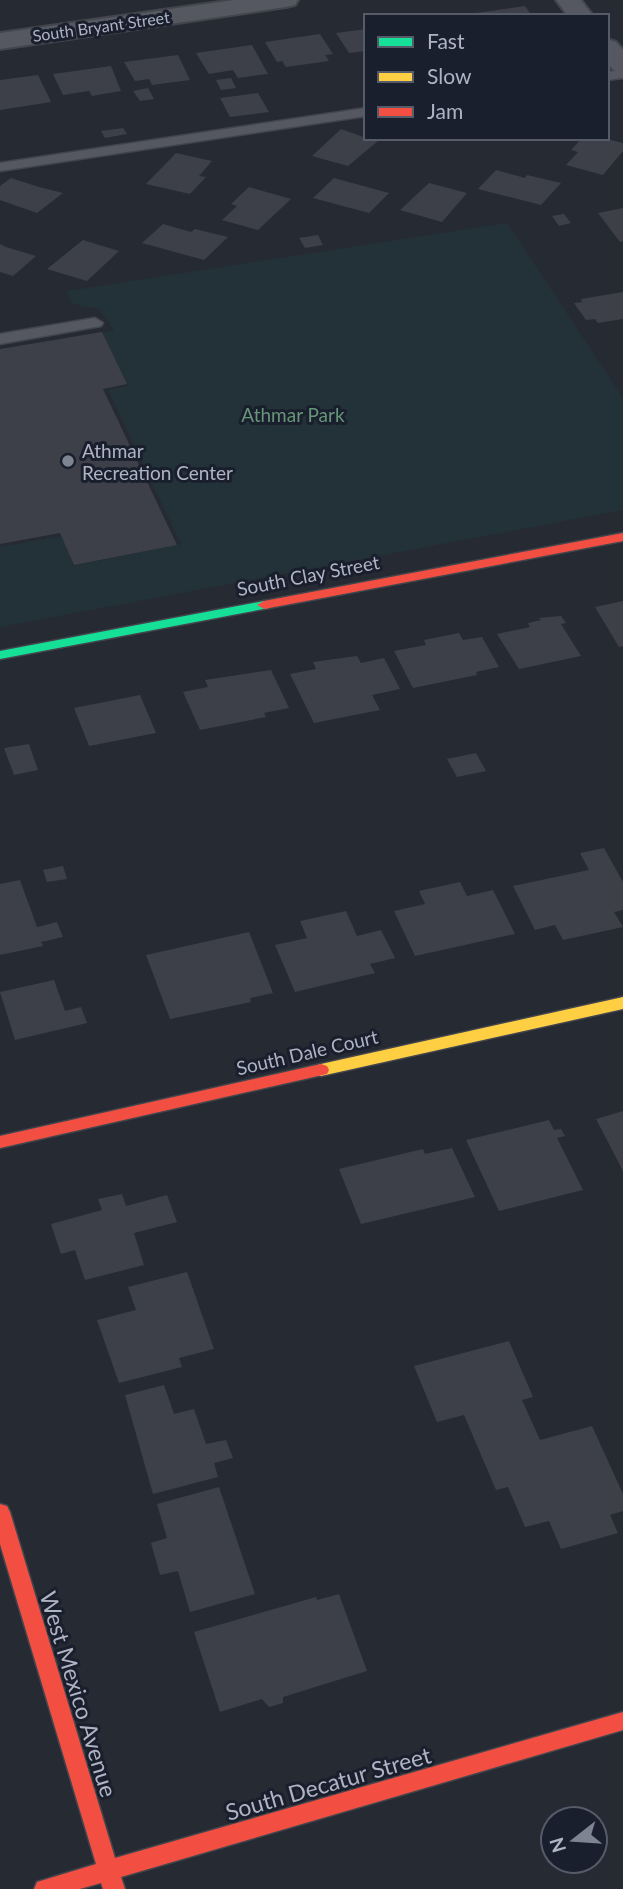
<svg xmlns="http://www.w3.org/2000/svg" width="623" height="1889" font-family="Lato,sans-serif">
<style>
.green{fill:#233238}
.building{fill:#3e4049}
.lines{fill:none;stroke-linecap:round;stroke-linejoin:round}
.lane-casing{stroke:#42454c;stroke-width:3}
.street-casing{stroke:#42454c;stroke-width:4}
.fast-casing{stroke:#42454c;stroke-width:3}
.slow-casing{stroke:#42454c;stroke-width:3}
.jam-casing{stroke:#42454c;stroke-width:3}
.lane{fill:#565861;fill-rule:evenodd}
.street{fill:#565861;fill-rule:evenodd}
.fast{fill:#16e098;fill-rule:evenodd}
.slow{fill:#ffcf43;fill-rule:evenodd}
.jam{fill:#f24e42;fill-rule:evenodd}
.poi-dot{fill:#7f8492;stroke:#1a1f2d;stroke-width:2.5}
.labels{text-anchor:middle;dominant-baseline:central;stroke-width:6;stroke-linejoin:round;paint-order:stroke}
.far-street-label{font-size:16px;fill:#afb4c5;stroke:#1a1f2d}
.park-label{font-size:19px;fill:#679579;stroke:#1a1f2d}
.poi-label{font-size:19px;fill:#afb4c5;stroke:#1a1f2d;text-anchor:start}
.street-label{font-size:19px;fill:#afb4c5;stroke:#1a1f2d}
.near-street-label{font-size:23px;fill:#afb4c5;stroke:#1a1f2d}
</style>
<rect width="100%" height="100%" fill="#262a33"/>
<path class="green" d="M 507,223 L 623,398 L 623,510 L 0,627 L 0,547 L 64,536 L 73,566 L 181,544 L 108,390 L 128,386 L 102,333 L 114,330 L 98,308 L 85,307 L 72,303 L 67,291 Z"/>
<path class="building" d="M 525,6 L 532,16 L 470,16 L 469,14 Z
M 366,29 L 366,51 L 349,53 L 336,33 Z
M 320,34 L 333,54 L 325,55 L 329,61 L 286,67 L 282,61 L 277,62 L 265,42 Z
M 252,45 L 268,74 L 238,78 L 233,70 L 209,74 L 196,53 Z
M 178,55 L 190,80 L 152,85 L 149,79 L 135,81 L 124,62 Z
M 111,66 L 121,91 L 92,96 L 89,91 L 63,95 L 53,74 Z
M 38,75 L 51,102 L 0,110 L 0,80 Z
M 231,78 L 236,88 L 221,90 L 216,80 Z
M 148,88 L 154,99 L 140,101 L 133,91 Z
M 258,93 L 269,112 L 230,117 L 220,98 Z
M 123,128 L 127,134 L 105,138 L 101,131 Z
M 341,129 L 366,138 L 379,140 L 348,166 L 312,156 Z
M 582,138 L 602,138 L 623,143 L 623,151 L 603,175 L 566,165 L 578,152 L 571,150 Z
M 176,153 L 212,161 L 199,176 L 206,177 L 190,194 L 146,184 Z
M 496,170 L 525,178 L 527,175 L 561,183 L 541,205 L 478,189 Z
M 11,178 L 39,187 L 63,193 L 37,213 L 0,200 L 0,186 Z
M 334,178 L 389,193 L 369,213 L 313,198 Z
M 429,183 L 467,193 L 442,222 L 400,210 Z
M 249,187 L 291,199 L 258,230 L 222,220 L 237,206 L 231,204 Z
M 623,208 L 623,241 L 620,242 L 598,213 Z
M 564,214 L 571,223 L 559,226 L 552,216 Z
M 163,224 L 191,232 L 195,229 L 228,237 L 204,260 L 142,243 Z
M 318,235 L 323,245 L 305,248 L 299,238 Z
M 83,240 L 119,251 L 87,281 L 47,269 Z
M 0,244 L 6,247 L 36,256 L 13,276 L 0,272 Z
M 623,292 L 623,319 L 598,323 L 595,319 L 586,320 L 574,303 L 582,302 L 581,299 Z
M 102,332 L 127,384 L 103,389 L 177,545 L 74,565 L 60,533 L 0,544 L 0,349 Z
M 623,601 L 623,646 L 619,647 L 595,607 Z
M 561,616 L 566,623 L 561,624 L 581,656 L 519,669 L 497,634 L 530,627 L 528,623 L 541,620 L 539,618 Z
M 459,633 L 463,640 L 482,637 L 499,667 L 476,672 L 477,675 L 413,688 L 394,651 L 426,645 L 424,640 Z
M 357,656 L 361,663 L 384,658 L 400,689 L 372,695 L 380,710 L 314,723 L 290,674 L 316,669 L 313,662 Z
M 271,670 L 289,708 L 264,713 L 266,717 L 200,730 L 183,692 L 208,687 L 205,680 Z
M 140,695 L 156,733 L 89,746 L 74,708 Z
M 29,744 L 38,770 L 14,775 L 4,748 Z
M 476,753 L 486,771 L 457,777 L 447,759 Z
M 604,848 L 623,882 L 623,910 L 614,912 L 623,927 L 563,940 L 555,925 L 535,930 L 513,886 L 589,870 L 580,853 Z
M 63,866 L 67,879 L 47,882 L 43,870 Z
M 20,880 L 37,927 L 57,922 L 63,937 L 41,942 L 43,946 L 0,955 L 0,884 Z
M 460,882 L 467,896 L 493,890 L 515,934 L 415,956 L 394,911 L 425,904 L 419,891 Z
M 346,911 L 357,936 L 381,930 L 395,958 L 370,964 L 375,973 L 295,992 L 275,945 L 307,938 L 300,921 Z
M 249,932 L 273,993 L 250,998 L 251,1002 L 170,1019 L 146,955 Z
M 54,980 L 65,1011 L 81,1007 L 87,1023 L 15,1040 L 0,992 Z
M 623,1111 L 623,1171 L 596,1119 Z
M 549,1120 L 554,1130 L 561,1129 L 565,1136 L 557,1138 L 583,1190 L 499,1211 L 466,1140 Z
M 452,1148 L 475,1197 L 361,1224 L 339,1169 L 423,1149 L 425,1154 Z
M 122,1194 L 126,1206 L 167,1195 L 177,1222 L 134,1233 L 144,1265 L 85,1280 L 75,1250 L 61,1254 L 51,1224 L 102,1210 L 98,1199 Z
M 187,1272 L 214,1349 L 179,1358 L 182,1367 L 119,1383 L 97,1320 L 136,1310 L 128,1287 Z
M 509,1341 L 533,1397 L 522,1400 L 540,1440 L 592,1426 L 623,1494 L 623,1511 L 610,1515 L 618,1533 L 561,1549 L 549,1521 L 525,1527 L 508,1487 L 496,1490 L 464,1415 L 437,1422 L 414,1366 Z
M 164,1385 L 174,1414 L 194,1409 L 206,1444 L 226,1440 L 233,1458 L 214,1463 L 218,1477 L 153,1494 L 125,1395 Z
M 219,1487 L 255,1594 L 190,1612 L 178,1571 L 160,1575 L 151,1543 L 167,1538 L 157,1504 Z
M 339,1594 L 367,1671 L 283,1697 L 283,1703 L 269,1707 L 262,1699 L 220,1712 L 194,1632 L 316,1597 L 317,1600 Z"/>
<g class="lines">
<defs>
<path id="lane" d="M 623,70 L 623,78 L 607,80 L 607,72 Z
M 366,108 L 366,116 L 0,171 L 0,163 Z
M 95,318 L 103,323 L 101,326 L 0,344 L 0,334 Z"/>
<path id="street" d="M 234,0 L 298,0 L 295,5 L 286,7 L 0,49 L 0,33 Z
M 556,0 L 581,0 L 593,16 L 568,16 Z
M 607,39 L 616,42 L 623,50 L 623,74 C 604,69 607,56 607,39 Z"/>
<path id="fast" d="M 264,601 L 271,605 L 269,608 L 0,659 L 0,651 Z"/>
<path id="slow" d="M 623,997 L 623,1009 L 321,1076 L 315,1074 L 313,1070 L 315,1066 L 321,1064 Z"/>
<path id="jam" d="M 623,533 L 623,541 L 264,609 L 257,605 L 264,601 Z
M 321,1064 L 327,1066 L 329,1070 L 327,1074 L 0,1148 L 0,1136 Z
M 0,1504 L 7,1506 L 10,1512 L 115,1858 L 623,1712 L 623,1730 L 121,1877 L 125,1889 L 103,1889 L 101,1883 L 80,1889 L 34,1889 L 37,1882 L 96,1864 L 0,1544 Z"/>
</defs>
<use href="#lane" class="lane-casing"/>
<use href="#street" class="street-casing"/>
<use href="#fast" class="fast-casing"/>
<use href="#slow" class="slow-casing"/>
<use href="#jam" class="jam-casing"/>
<use href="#lane" class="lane"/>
<use href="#street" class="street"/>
<use href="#fast" class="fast"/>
<use href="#slow" class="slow"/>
<use href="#jam" class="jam"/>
</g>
<circle class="poi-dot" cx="68" cy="461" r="7"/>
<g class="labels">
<g class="far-street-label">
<text transform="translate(101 26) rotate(-8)">South Bryant Street</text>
</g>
<g class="park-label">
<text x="293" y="414">Athmar Park</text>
</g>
<g class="poi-label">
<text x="82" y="450">Athmar<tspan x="82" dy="22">Recreation Center</tspan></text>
</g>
<g class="street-label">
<text transform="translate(308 575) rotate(-11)">South Clay Street</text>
<text transform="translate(307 1052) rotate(-13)">South Dale Court</text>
</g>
<g class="near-street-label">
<text transform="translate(79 1694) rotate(73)">West Mexico Avenue</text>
<text transform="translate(328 1783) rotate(-16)">South Decatur Street</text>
</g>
</g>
<rect x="364" y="14" width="245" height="126" fill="#1a1f2d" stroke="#565b6a" stroke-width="2"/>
<rect x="378" y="37" width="35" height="10" fill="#16e098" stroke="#565b6a" stroke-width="2"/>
<text x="427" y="49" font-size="21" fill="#afb4c5">Fast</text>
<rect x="378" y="72" width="35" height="10" fill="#ffcf43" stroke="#565b6a" stroke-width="2"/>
<text x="427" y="84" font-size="21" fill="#afb4c5">Slow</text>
<rect x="378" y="107" width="35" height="10" fill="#f24e42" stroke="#565b6a" stroke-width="2"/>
<text x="427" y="119" font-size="21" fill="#afb4c5">Jam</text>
<g transform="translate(574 1840) rotate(253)"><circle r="33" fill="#1a1f2d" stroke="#565b6a" stroke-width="2"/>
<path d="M0-5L12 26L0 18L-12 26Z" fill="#7f8492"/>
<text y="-10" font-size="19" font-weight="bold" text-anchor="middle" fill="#afb4c5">N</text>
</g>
</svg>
